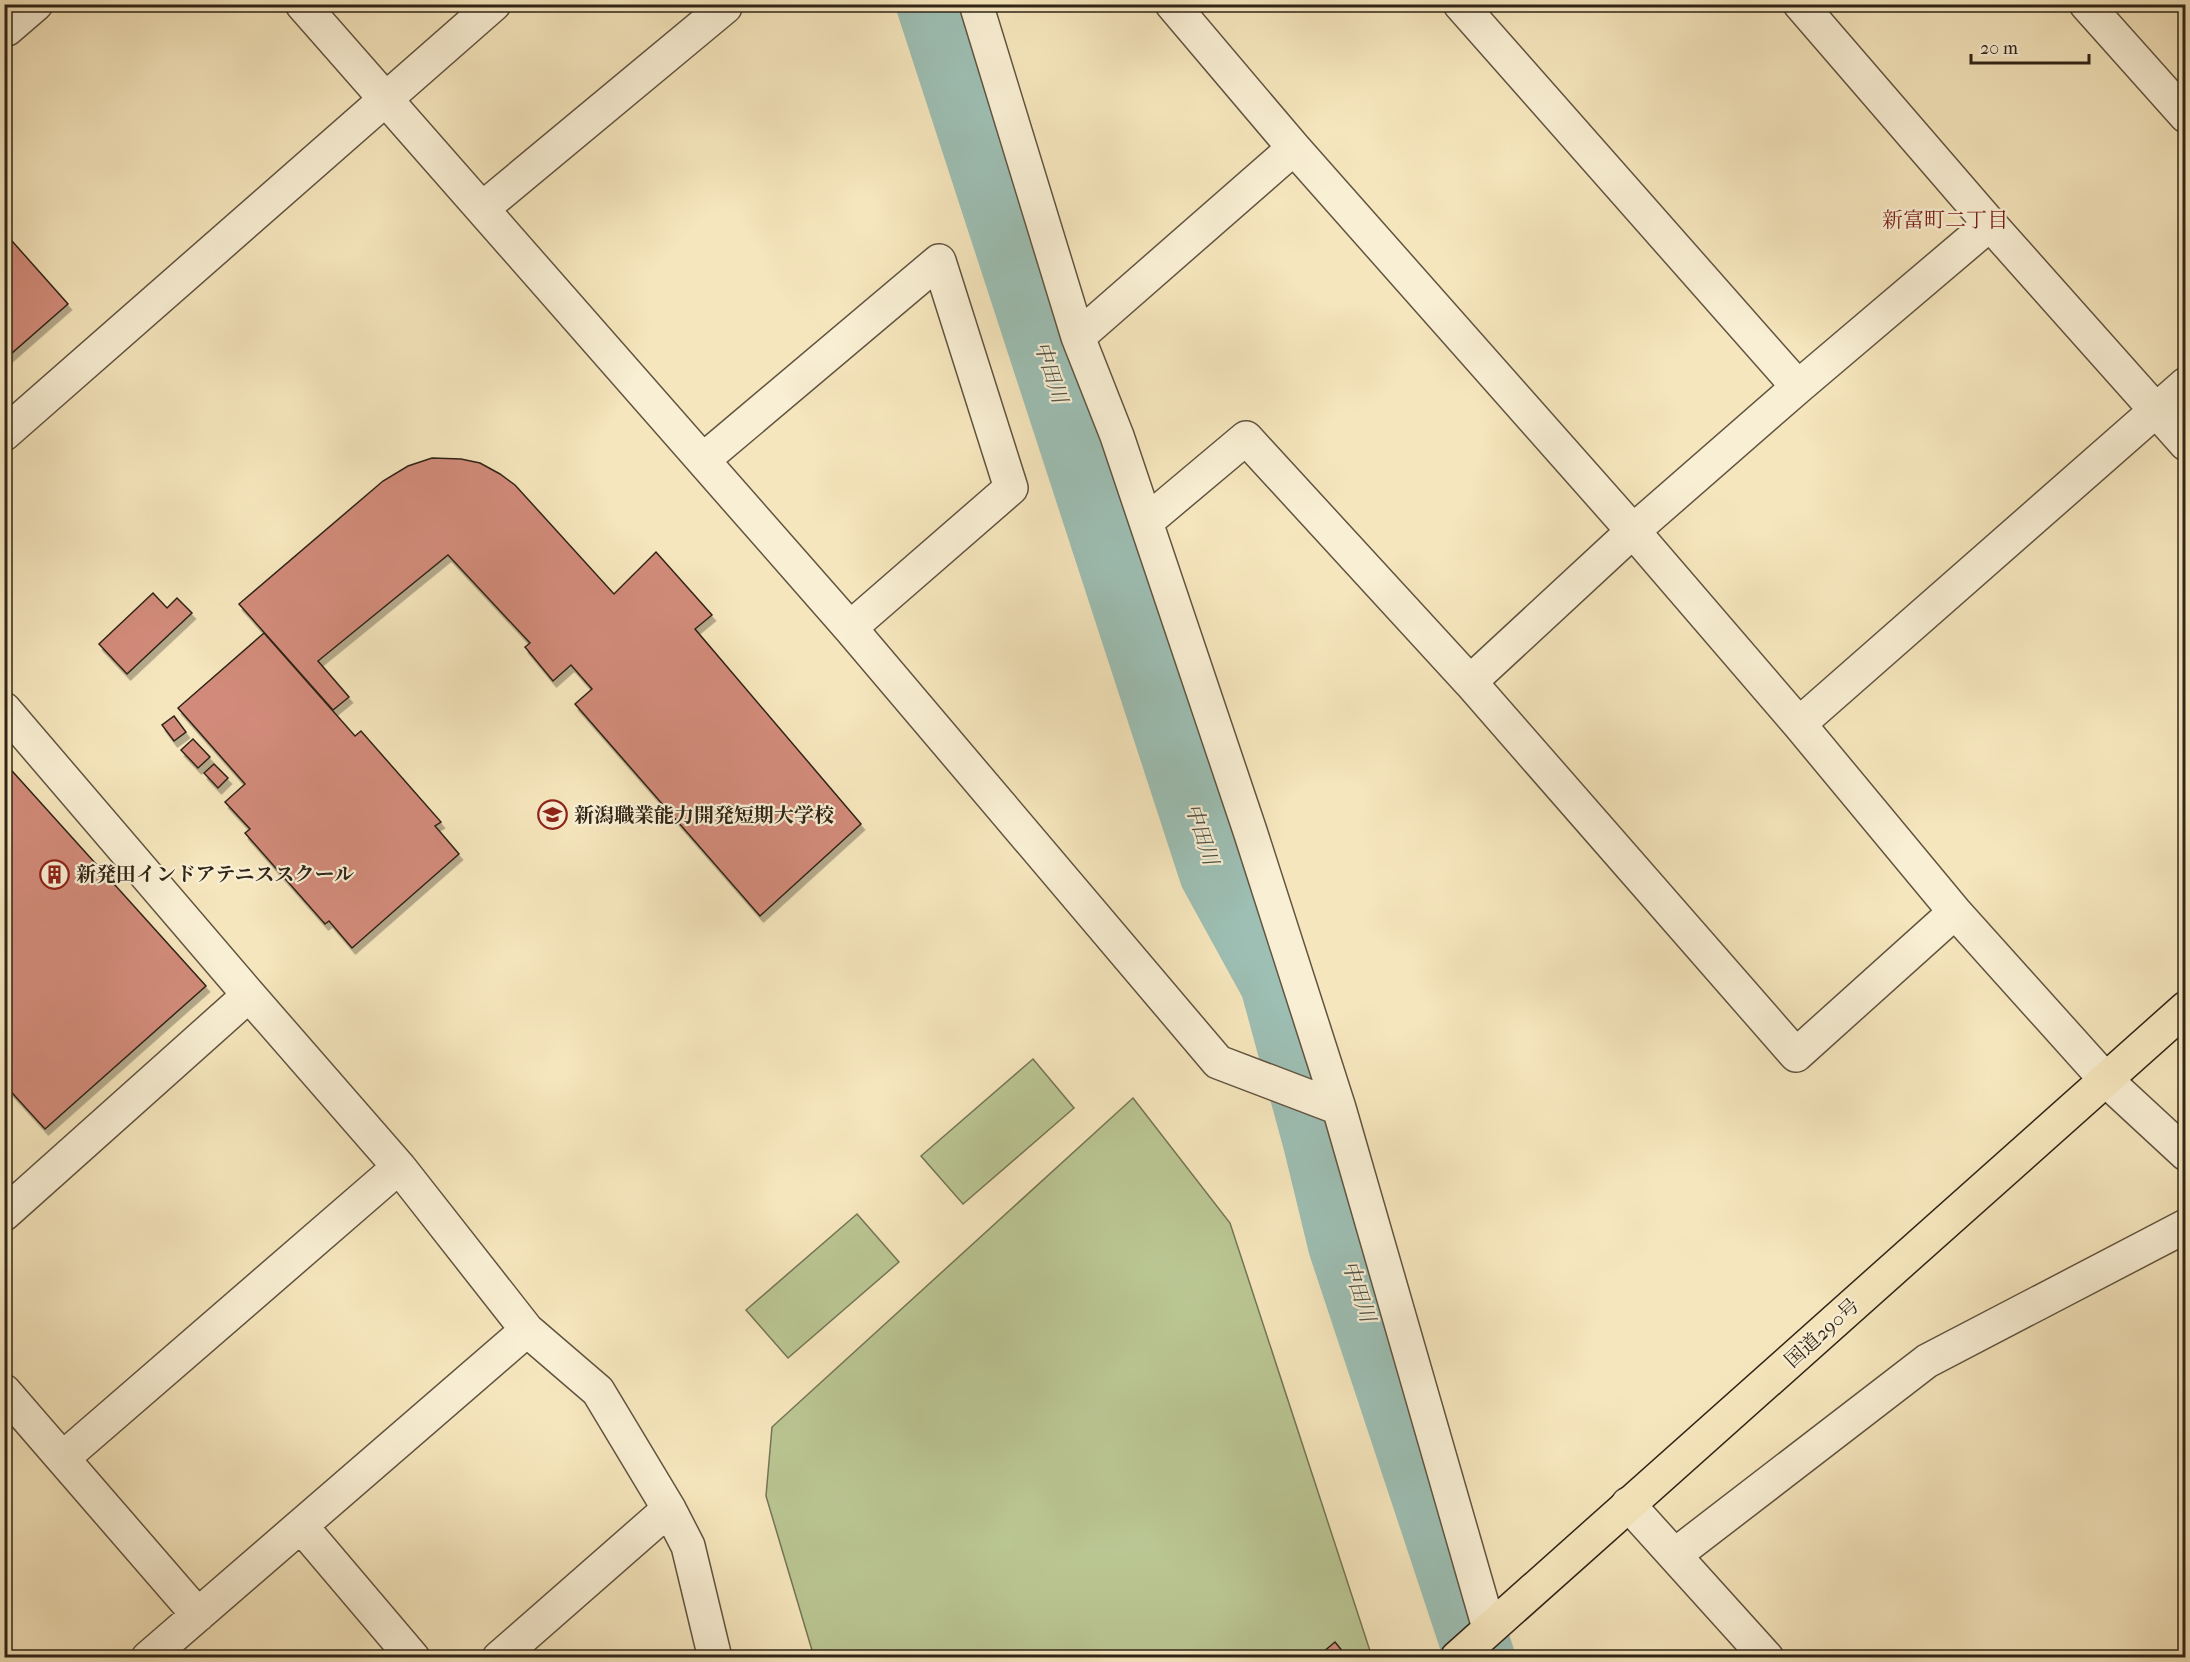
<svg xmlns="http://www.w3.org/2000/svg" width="2190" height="1662" font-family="'IM FELL French Canon','Noto Serif JP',serif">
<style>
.green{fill:#bac693;stroke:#747555;stroke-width:1.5}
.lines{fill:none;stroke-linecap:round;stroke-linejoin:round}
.river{stroke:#9dbfb4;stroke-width:70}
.building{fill:#d28b7a;stroke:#2f2417;stroke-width:1.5;filter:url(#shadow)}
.minor-casing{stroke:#615440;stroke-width:36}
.tertiary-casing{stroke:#615440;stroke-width:36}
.trunk-casing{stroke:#2f2417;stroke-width:36}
.minor{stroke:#f9efd4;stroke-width:33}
.tertiary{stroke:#f9efd4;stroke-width:33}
.trunk{stroke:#f6e6bd;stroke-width:33}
.labels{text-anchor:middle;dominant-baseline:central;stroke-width:4.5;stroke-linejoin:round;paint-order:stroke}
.poi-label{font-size:20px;font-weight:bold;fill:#2f2417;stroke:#f9efd4;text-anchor:start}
.street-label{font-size:20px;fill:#2f2417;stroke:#f9efd4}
.neighbourhood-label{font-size:21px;fill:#7a1f14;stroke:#f9efd4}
.water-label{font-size:21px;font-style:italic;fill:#505246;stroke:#f9efd4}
</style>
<defs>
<filter id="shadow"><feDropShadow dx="3.5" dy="6" stdDeviation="0" flood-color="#0004"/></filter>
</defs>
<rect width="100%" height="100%" fill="#f6e6bd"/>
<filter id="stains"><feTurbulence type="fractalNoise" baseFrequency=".00333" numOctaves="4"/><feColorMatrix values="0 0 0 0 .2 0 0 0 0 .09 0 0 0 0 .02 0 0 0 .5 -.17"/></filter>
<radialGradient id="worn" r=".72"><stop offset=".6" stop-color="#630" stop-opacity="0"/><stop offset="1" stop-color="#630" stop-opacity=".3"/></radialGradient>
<path class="green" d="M 1033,1059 L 1074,1108 L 963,1204 L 921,1156 Z
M 1133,1098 L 1230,1223 L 1372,1657 L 814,1657 L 766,1496 L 772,1427 Z
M 857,1214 L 899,1262 L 788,1358 L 746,1310 Z"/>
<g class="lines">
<path class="river" d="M 931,4 L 1214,873 L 1275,984 L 1318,1142 L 1343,1245 L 1480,1658"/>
</g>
<path class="building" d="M 4,232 L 68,304 L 4,360 Z
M 432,458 L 461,459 L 480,463 L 500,474 L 515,485 L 614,594 L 656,552 L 712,615 L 695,629 L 861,824 L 760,916 L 575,704 L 592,689 L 571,665 L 553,681 L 525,647 L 530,643 L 448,555 L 318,661 L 349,697 L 333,710 L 239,604 L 383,481 L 408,466 Z
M 153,593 L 167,608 L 177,598 L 192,613 L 127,674 L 99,644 Z
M 264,633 L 355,736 L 361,731 L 441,822 L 435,826 L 459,854 L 352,948 L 329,921 L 325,924 L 245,833 L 250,829 L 225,802 L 245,784 L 178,708 Z
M 174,716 L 186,732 L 174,741 L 162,725 Z
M 193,739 L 210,757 L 198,768 L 181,750 Z
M 4,762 L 206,986 L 45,1129 L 4,1084 Z
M 214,764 L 228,778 L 218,788 L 204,773 Z
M 1335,1642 L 1348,1658 L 1316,1658 Z"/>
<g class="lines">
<defs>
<path id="minor" d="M 302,4 L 850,628 L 1218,1062 L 1339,1108
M 976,4 L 1078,337 L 1117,436 L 1250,831 L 1339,1108 L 1489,1628
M 1172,4 L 1294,148 L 1633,531 L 1799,724 L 1955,912 L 2106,1080 L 2186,1154
M 1460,4 L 1798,387
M 1800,4 L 1990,224 L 2186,444
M 2086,4 L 2186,116
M 4,27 L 7,29 L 36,4
M 483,208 L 725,7 L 723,4
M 1078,337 L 1294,148
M 4,434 L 494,4
M 703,460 L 939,261 L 1011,488 L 850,628
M 1146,522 L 1246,438 L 1470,682 L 1796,1055 L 1955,912
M 1470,682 L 1633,531 L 1798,387 L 1990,224
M 4,709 L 249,995 L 399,1167 L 527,1330 L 598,1391 L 669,1509 L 688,1546 L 715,1658
M 1799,724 L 2186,384
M 4,1214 L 249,995
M 4,1391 L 198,1615
M 63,1458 L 399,1167
M 1628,1504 L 1767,1658
M 301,1526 L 413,1658
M 148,1658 L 527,1330
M 499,1658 L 669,1509"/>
<path id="tertiary" d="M 1675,1555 L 1927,1361 L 2186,1226"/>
<path id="trunk" d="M 1457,1658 L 2186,1008"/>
</defs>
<use href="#minor" class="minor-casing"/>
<use href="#tertiary" class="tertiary-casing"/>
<use href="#trunk" class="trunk-casing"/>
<use href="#minor" class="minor"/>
<use href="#tertiary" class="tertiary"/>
<use href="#trunk" class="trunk"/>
</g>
<defs>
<symbol id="university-ring" viewBox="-11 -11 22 22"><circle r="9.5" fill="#f9efd4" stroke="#8f2418" stroke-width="1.5"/><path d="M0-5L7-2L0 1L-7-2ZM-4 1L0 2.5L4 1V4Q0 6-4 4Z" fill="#8f2418"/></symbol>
<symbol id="building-ring" viewBox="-11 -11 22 22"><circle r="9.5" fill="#f9efd4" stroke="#8f2418" stroke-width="1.5"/><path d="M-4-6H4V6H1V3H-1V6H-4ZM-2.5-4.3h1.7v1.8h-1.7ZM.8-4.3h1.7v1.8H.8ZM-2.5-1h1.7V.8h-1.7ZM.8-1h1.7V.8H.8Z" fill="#8f2418"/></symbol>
</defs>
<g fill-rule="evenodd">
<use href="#university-ring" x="536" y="798" width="33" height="33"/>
<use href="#building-ring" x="38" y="858" width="33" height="33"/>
</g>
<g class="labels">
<g class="poi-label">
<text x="574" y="815">新潟職業能力開発短期大学校</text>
<text x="76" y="874">新発田インドアテニススクール</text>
</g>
<g class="street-label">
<text transform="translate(1822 1333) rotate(-42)">国道290号</text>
</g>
<g class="neighbourhood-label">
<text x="1945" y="220">新富町二丁目</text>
</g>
<g class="water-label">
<text transform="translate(1051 372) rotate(72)">中田川</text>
<text transform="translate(1202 834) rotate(72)">中田川</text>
<text transform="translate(1359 1291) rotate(72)">中田川</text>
</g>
</g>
<rect width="2190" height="1662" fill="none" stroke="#f6e6bd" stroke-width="24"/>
<rect x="6" y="6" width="2178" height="1650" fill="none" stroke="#2f2417" stroke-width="3"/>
<rect x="12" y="12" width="2166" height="1638" fill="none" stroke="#2f2417" stroke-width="1.5"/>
<path d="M1971 54v9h118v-9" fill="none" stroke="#2f2417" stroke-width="3"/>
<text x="1980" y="54" font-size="18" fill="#2f2417" stroke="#f9efd4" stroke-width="4.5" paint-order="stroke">20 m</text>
<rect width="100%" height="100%" filter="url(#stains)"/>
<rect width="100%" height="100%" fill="url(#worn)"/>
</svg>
